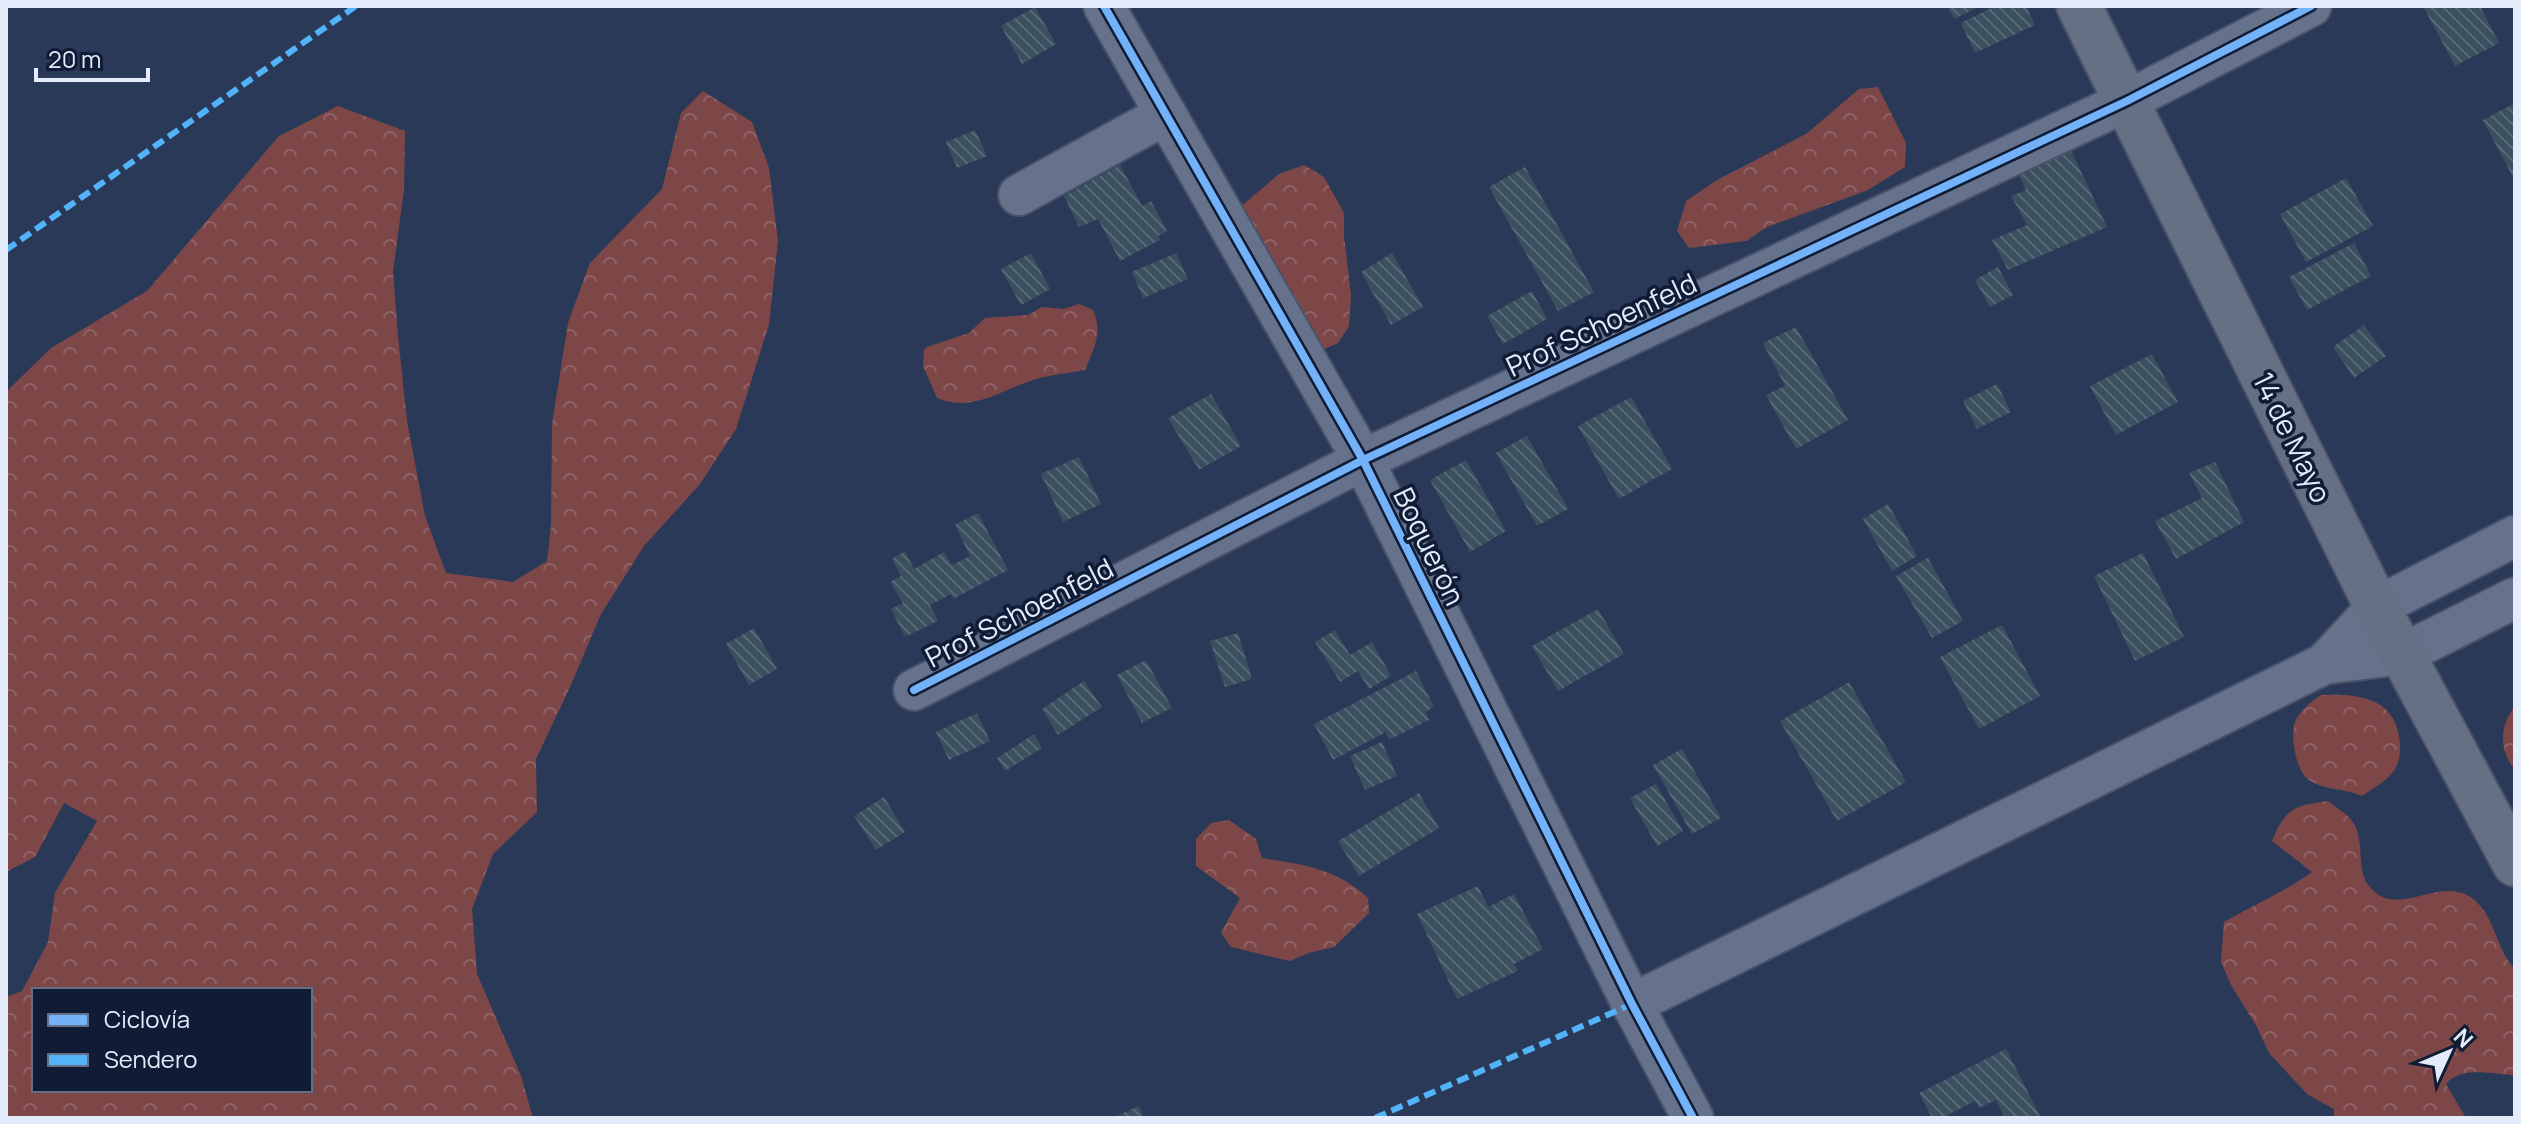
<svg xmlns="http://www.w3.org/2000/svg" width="2521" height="1124" font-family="Manrope,sans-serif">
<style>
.forest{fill:url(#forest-crowns);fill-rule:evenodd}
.building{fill:url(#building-back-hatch)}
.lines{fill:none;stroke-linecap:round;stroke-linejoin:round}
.street-casing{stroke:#495269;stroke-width:44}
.secondary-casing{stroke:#495269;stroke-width:48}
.street{stroke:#66728b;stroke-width:40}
.secondary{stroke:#667084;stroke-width:44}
.quiet{stroke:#52b3f8;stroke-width:6;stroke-dasharray:12 6;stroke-linecap:butt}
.cycleway-casing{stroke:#101c36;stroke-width:13}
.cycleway{stroke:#73b2f8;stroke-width:8}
.labels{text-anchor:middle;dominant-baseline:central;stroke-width:7;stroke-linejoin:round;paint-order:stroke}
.street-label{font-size:28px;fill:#e4ecfb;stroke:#101c36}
</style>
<defs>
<pattern id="forest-crowns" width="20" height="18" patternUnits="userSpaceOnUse" patternTransform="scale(2)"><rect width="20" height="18" fill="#7d4748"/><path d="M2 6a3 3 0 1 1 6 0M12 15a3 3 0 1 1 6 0" fill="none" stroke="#8f6263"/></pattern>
<pattern id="building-back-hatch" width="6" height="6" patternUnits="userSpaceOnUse" patternTransform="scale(2)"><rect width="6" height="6" fill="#3b505f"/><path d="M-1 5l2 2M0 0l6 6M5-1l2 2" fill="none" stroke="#576977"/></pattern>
</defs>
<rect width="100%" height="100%" fill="#2b3958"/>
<path class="forest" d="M 1878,87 L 1906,143 L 1905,167 L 1868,190 L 1767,227 L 1746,241 L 1689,248 L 1677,231 L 1686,201 L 1717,180 L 1806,134 L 1859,89 Z
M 703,91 L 752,122 L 769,168 L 778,241 L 769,324 L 736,429 L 700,484 L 644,546 L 601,614 L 570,687 L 536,759 L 537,812 L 493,854 L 472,909 L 477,974 L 521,1076 L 533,1118 L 6,1118 L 6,997 L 22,991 L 48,942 L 55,893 L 97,821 L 64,803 L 35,857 L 6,872 L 6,392 L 51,348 L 147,291 L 279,136 L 338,106 L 405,131 L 404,190 L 393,271 L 398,336 L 407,421 L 425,516 L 446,573 L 513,582 L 547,561 L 551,526 L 552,424 L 568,323 L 590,263 L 662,189 L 681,113 ZM 310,990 L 310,1090 L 34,1090 L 34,990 Z
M 1304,165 L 1324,177 L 1344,213 L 1344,236 L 1351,295 L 1349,326 L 1338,343 L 1307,357 L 1239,208 L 1279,174 Z
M 1079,304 L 1093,310 C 1103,333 1094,348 1085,370 C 1070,373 1055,374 1040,378 C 1004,387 975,414 937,398 L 923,366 L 924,350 L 927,347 L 969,333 L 985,318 L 1028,315 L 1042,307 L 1064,309 Z
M 2321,695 C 2359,694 2397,697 2400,744 C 2400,755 2400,764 2392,773 C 2385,782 2372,789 2362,796 C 2345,788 2326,791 2309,780 C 2296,772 2290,736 2295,722 C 2298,712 2312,701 2321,695 Z
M 2515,706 L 2515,770 C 2499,750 2499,727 2515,706 Z
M 2328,801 C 2335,807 2346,813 2352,821 C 2366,840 2355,869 2369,886 C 2395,920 2437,877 2469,896 C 2495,912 2495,949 2515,969 L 2515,1075 C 2492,1075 2462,1065 2446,1084 L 2466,1118 L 2334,1118 L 2334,1109 L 2307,1094 L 2269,1053 L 2257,1027 L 2231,985 L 2221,962 L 2224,922 C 2254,905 2284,892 2312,872 L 2272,841 C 2286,808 2293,806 2328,801 Z
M 1229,820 L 1256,839 L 1262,858 C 1303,865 1336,868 1368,898 L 1369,913 L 1334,947 L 1308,953 L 1290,961 L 1231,947 L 1221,933 L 1240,898 L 1196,866 L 1196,839 L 1211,823 Z"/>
<path class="building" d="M 1947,6 L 1980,6 L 1954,19 Z
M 1995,6 L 2026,6 L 2035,25 L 1975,53 L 1961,23 Z
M 2423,6 L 2480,6 L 2499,43 L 2455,66 Z
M 1035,7 L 1056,44 L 1022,64 L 1001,26 Z
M 2515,103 L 2515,181 L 2483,120 Z
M 975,130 L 987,156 L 957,168 L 946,142 Z
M 2069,146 L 2107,227 L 2008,270 L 1992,240 L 2027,225 L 2011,196 L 2026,190 L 2016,169 Z
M 1120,165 L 1142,206 L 1151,201 L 1167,231 L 1158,236 L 1160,240 L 1120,261 L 1098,219 L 1079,227 L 1064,196 Z
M 1525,167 L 1594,292 L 1558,311 L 1489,187 Z
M 2346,178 L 2373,226 L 2306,262 L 2280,214 Z
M 2354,243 L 2371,276 L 2307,310 L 2289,277 Z
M 1031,253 L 1050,289 L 1021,305 L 1001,269 Z
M 1176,253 L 1188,279 L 1143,298 L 1132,272 Z
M 1392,253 L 1423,307 L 1391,325 L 1361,272 Z
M 1998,267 L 2013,295 L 1990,307 L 1975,280 Z
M 1532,291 L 1547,319 L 1503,344 L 1487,316 Z
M 2364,325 L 2386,356 L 2354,378 L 2333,347 Z
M 1796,327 L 1848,420 L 1796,449 L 1766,395 L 1785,386 L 1763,343 Z
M 2152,354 L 2178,402 L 2116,435 L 2090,386 Z
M 1997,384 L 2011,412 L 1977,429 L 1963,401 Z
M 1211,394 L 1241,446 L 1199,470 L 1168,418 Z
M 1631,397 L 1672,469 L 1619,499 L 1578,426 Z
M 1527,436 L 1568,509 L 1537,526 L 1496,453 Z
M 1079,457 L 1101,504 L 1063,522 L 1041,474 Z
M 1466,460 L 1506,531 L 1470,552 L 1430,480 Z
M 2215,462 L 2244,522 L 2176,559 L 2155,521 L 2202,498 L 2189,473 Z
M 1888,504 L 1917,556 L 1892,571 L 1863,519 Z
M 978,513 L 1008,570 L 953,599 L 951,594 L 930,605 L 938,621 L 905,637 L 891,609 L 903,603 L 890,582 L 901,576 L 892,559 L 905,551 L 914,569 L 944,552 L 952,565 L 970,556 L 955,525 Z
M 2143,553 L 2184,637 L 2135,661 L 2094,576 Z
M 1928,558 L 1963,621 L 1932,638 L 1896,576 Z
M 1598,609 L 1624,654 L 1558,691 L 1532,646 Z
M 2002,625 L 2040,696 L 1979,729 L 1940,657 Z
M 754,628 L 777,669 L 749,685 L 726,644 Z
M 1335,630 L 1350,655 L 1372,642 L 1391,676 L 1369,689 L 1358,671 L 1340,682 L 1315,642 Z
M 1238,633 L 1252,679 L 1225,687 L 1210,641 Z
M 1146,660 L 1172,708 L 1142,723 L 1117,675 Z
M 1416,671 L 1434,707 L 1425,712 L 1429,720 L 1389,740 L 1386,732 L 1333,760 L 1314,724 Z
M 1084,681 L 1102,707 L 1058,735 L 1042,709 Z
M 1849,682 L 1906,782 L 1837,821 L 1780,721 Z
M 977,713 L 990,741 L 949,760 L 936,732 Z
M 1034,734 L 1042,748 L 1005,771 L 997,758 Z
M 1382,742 L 1397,776 L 1365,790 L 1350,756 Z
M 1682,749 L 1721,818 L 1692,834 L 1653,765 Z
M 1656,784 L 1683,831 L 1657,846 L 1630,798 Z
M 1419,793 L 1439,828 L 1359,876 L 1338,841 Z
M 884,797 L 905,832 L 876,850 L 854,816 Z
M 1478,886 L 1488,907 L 1514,894 L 1543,949 L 1514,964 L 1518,971 L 1457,999 L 1417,914 Z
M 2006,1049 L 2041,1118 L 2005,1118 L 1996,1100 L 1979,1108 L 1975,1101 L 1942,1118 L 1932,1118 L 1919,1093 Z
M 1139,1106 L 1144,1118 L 1112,1118 Z"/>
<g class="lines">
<defs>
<path id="street" d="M 1104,6 L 1363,460 L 1632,1004 L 1693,1118
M 1019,195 L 1166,114
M 2324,664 L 2403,654 L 2515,598
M 914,690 L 1363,460 L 2127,101 L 2311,6
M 1632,1004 L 2324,664 L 2377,607 L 2515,536"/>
<path id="secondary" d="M 2079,6 L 2377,607 L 2515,864"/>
</defs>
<use href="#street" class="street-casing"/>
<use href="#secondary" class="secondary-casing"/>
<use href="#street" class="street"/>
<use href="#secondary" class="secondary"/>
<path class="quiet" d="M 6,250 L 356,6
M 1375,1118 L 1632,1004"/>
<defs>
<path id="cycleway" d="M 1104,6 L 1363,460 L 1632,1004 L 1693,1118
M 914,690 L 1363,460 L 2127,101 L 2311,6"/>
</defs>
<use href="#cycleway" class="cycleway-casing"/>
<use href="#cycleway" class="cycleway"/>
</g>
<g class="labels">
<g class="street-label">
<text transform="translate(1601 324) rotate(-25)">Prof Schoenfeld</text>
<text transform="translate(2293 437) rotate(64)">14 de Mayo</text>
<text transform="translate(1430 546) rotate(64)">Boquerón</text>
<text transform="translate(1019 612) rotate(-27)">Prof Schoenfeld</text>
</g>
</g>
<rect width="2521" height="1124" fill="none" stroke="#e4ecfb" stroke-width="16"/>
<rect x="32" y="988" width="280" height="104" fill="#101c36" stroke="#656f85" stroke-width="2"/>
<rect x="48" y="1014" width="40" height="12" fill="#73b2f8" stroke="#656f85" stroke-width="2"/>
<text x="104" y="1028" font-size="24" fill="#e4ecfb">Ciclovía</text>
<rect x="48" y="1054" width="40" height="12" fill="#52b3f8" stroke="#656f85" stroke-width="2"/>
<text x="104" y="1068" font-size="24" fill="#e4ecfb">Sendero</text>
<g transform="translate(2449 1052) rotate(46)" stroke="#101c36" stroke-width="6" paint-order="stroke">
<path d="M0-6L14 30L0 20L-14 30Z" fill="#e4ecfb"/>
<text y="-12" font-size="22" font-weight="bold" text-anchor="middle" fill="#e4ecfb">N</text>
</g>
<path d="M36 68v12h112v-12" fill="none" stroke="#e4ecfb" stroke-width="4"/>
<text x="48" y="68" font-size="24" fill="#e4ecfb" stroke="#101c36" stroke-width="6" paint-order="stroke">20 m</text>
</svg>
